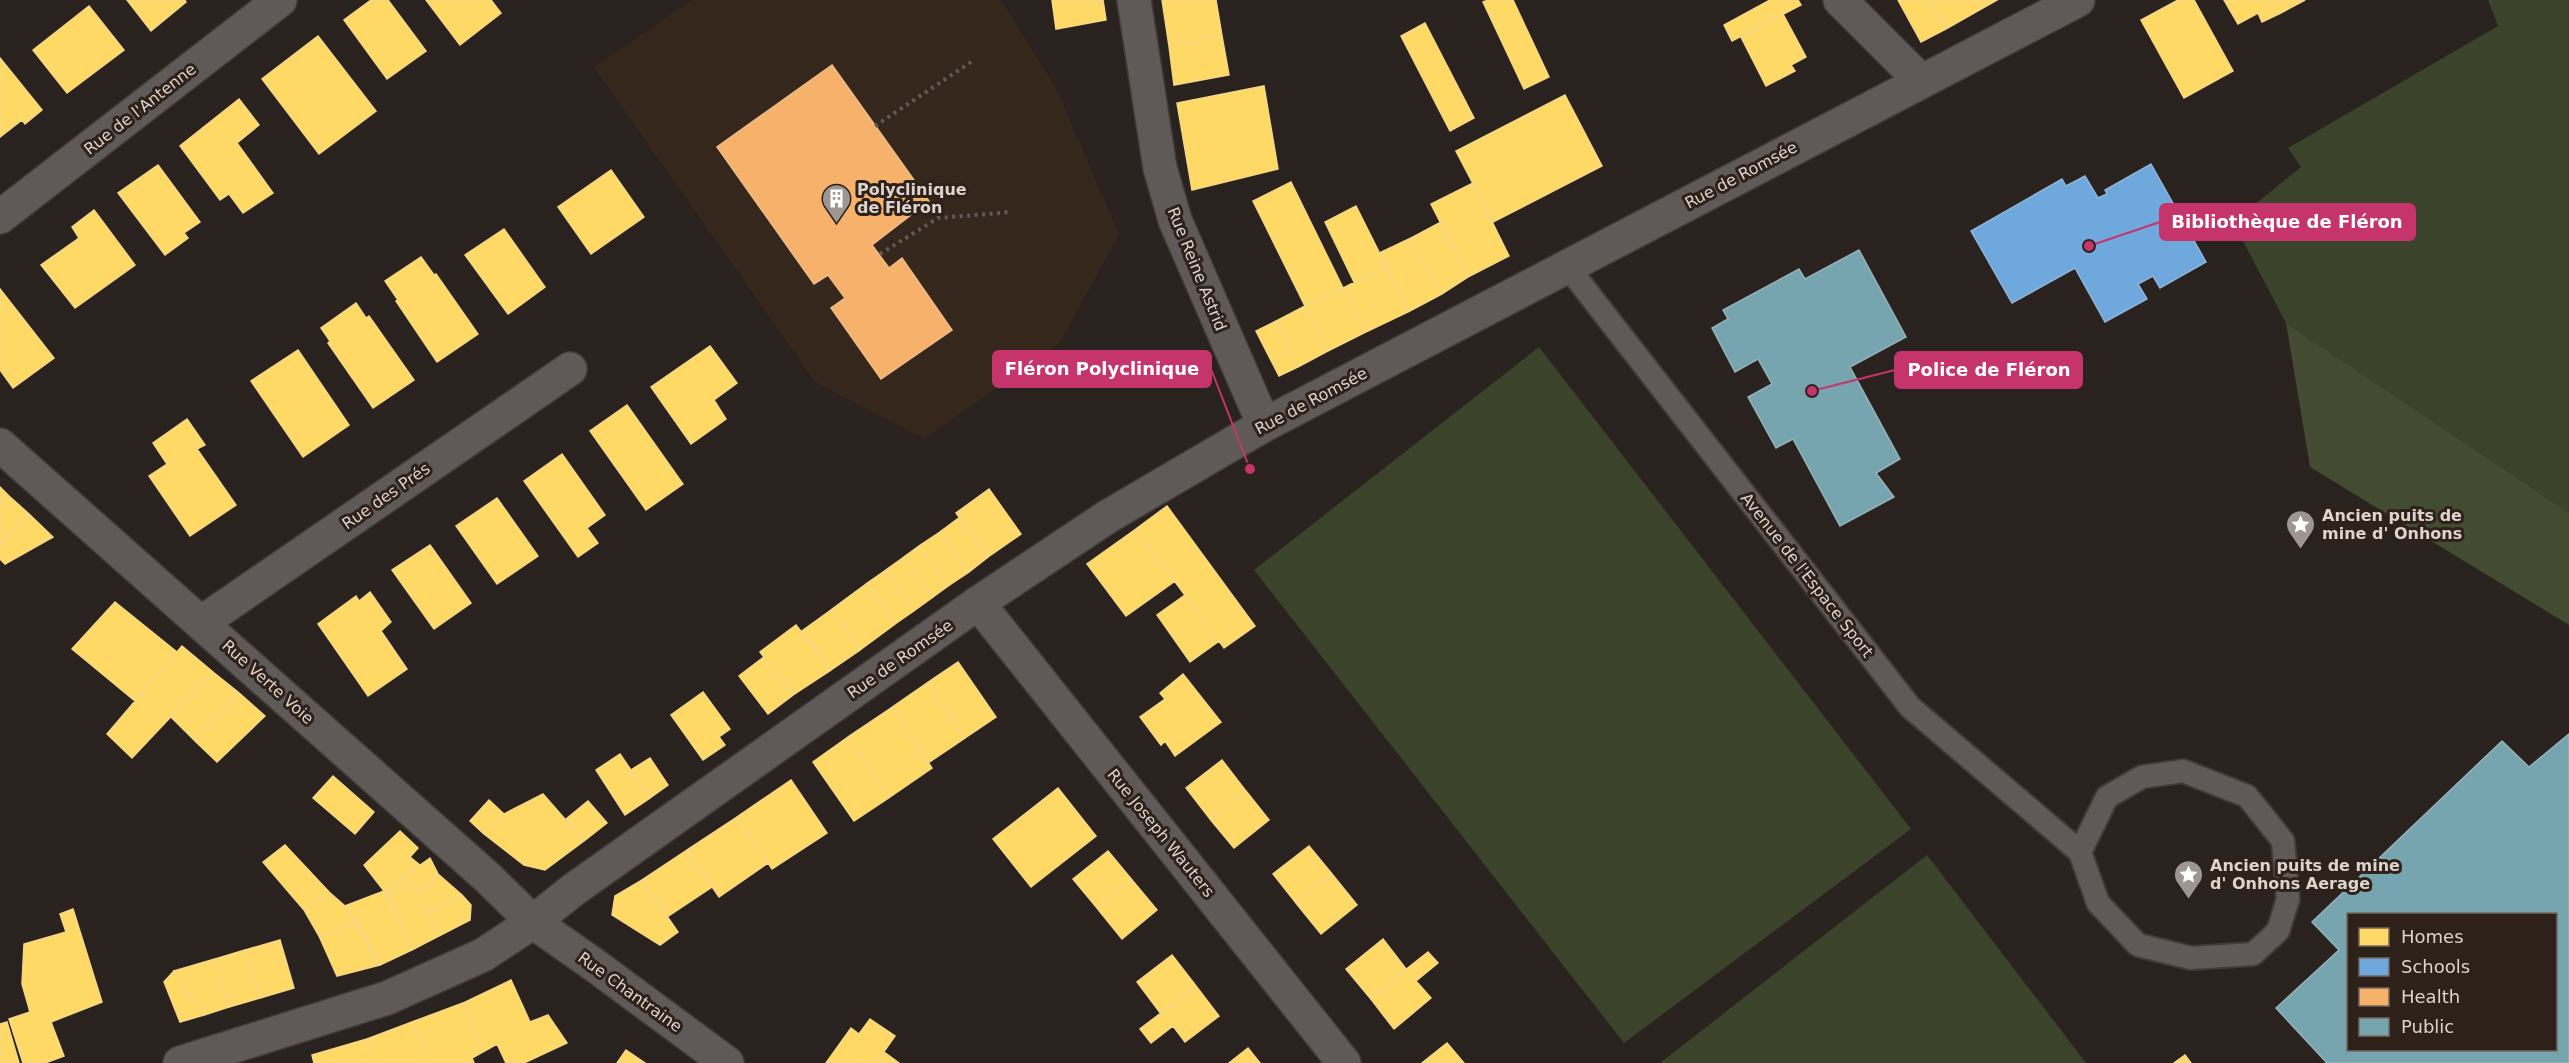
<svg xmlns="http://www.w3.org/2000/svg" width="2569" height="1063" font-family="'DejaVu Sans',sans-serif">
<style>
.medical{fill:#36271d}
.green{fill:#3b442a}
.forest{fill:#434c31}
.homes{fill:#ffd966;stroke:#f5d886;stroke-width:1.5}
.schools{fill:#6fa8dc;stroke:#90b5d8;stroke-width:1.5}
.health{fill:#f6b26b;stroke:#eebc89;stroke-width:1.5}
.public{fill:#76a5af;stroke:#95b3b9;stroke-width:1.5;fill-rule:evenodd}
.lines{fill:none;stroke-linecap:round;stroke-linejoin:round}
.service-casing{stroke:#423c39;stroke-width:26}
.minor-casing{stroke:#423c39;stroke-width:36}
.secondary-casing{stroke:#423c39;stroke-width:36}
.path{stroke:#605b58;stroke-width:4;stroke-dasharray:3 4.5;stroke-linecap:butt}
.service{stroke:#5f5a57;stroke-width:22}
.minor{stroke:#5f5a57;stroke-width:33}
.secondary{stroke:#5f5a57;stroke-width:33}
.labels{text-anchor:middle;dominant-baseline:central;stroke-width:6;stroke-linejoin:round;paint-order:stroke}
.street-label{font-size:16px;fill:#ddd4cf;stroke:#2e2119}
.poi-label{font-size:16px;font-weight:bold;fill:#ddd4cf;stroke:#2e2119;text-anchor:start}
.leader{fill:none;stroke:#c6346c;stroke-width:2}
.callout-dot{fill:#c6346c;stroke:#2e2119;stroke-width:2}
.callout{fill:#c6346c;stroke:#c6346c;stroke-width:2}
.callout-label{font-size:18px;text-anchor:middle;font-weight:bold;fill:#fff}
</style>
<rect width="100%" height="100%" fill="#29221e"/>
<path class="medical" d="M 692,0 L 1001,0 L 1057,90 L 1119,234 L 1060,343 L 925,439 L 815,382 L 594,67 Z"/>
<path class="green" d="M 2488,0 L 2569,0 L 2569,513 L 2286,323 L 2233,222 L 2301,167 L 2288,148 L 2498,26 Z
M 1539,347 L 1911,829 L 1624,1043 L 1254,570 Z
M 1927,855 L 2086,1063 L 1660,1063 Z"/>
<path class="forest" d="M 2286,323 L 2569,513 L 2569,625 L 2310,467 Z"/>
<path class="homes" d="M 127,0 L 185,0 L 186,2 L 151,31 Z
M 371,0 L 388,0 L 426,51 L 387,79 L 344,20 Z
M 426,0 L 491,0 L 501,13 L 460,45 Z
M 1052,0 L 1103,0 L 1106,20 L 1056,29 Z
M 1162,0 L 1216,0 L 1222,36 L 1169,46 Z
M 1488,0 L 1513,0 L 1549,77 L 1524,89 L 1483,2 Z
M 1770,0 L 1798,0 L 1801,5 L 1732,41 L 1724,25 Z
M 1898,0 L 1930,0 L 1946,29 L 1921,42 Z
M 1930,0 L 1979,0 L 1983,8 L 1946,29 Z
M 1979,0 L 1997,0 L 1983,8 Z
M 2178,0 L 2194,0 L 2233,71 L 2184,98 L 2141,20 Z
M 2224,0 L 2271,0 L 2279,14 L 2262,22 L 2258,13 L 2238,24 Z
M 2271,0 L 2305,0 L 2279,14 Z
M 89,6 L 124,50 L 67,93 L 33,50 Z
M 1783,14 L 1806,57 L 1791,65 L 1795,71 L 1766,86 L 1741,37 Z
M 1425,23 L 1474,118 L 1450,131 L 1401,36 Z
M 318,36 L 376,111 L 319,154 L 262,79 Z
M 1222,36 L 1229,75 L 1174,85 L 1169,46 Z
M 0,58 L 42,110 L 25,124 L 22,120 L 0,137 Z
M 1264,86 L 1278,169 L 1192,190 L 1177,103 Z
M 1565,95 L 1602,166 L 1493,222 L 1456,151 Z
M 239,99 L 259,125 L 237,143 L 273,193 L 243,213 L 229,194 L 220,200 L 180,146 Z
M 158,165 L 200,222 L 184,233 L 188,238 L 165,255 L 118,193 Z
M 611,170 L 644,217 L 591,254 L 558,207 Z
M 1291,182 L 1343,288 L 1305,306 L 1253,201 Z
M 1473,183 L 1509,256 L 1468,277 L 1431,204 Z
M 1356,206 L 1386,266 L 1354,282 L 1325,222 Z
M 94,210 L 135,265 L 75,308 L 41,265 L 79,238 L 72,227 Z
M 1441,222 L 1468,277 L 1442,294 L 1411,238 Z
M 504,229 L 545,287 L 508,314 L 465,255 Z
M 1411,238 L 1442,294 L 1408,312 L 1379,253 Z
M 421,257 L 434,275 L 436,274 L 478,334 L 437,362 L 396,301 L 398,300 L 385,281 Z
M 1386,266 L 1408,312 L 1368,331 L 1343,288 Z
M 1343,288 L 1368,331 L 1328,351 L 1305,306 Z
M 0,289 L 54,358 L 13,388 L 0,370 Z
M 356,303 L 366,318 L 369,316 L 414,380 L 373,408 L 328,343 L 330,341 L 321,328 Z
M 1305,306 L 1328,351 L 1298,367 L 1276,321 Z
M 1276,321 L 1298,367 L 1279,376 L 1256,331 Z
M 710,346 L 737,383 L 714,400 L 726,419 L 691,444 L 651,387 Z
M 298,350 L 349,425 L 303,457 L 251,381 Z
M 627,405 L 683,484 L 646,510 L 590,431 Z
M 187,419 L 205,445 L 197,449 L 236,505 L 190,536 L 149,476 L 167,464 L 153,443 Z
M 562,454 L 605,515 L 587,528 L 598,543 L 578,557 L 524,481 Z
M 0,487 L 9,496 L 0,506 Z
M 989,489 L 1021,534 L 988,557 L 956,513 Z
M 9,496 L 29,514 L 0,545 L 0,506 Z
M 497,498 L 538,556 L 497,584 L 456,526 Z
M 1167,506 L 1255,626 L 1224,648 L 1136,529 Z
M 29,514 L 53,537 L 5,564 L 0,559 L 0,545 Z
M 960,517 L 988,557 L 969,572 L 940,532 Z
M 1136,529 L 1175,581 L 1126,616 L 1087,564 Z
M 940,532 L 969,572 L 948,586 L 919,546 Z
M 430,545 L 471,603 L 434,629 L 392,570 Z
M 919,546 L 948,586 L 933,597 L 904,557 Z
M 904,557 L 933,597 L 915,610 L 886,570 Z
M 886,570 L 915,610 L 895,624 L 866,584 Z
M 866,584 L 895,624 L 860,650 L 831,610 Z
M 370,592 L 391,622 L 381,631 L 407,669 L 368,696 L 318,624 L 356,596 L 359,601 Z
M 1185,595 L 1219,641 L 1190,662 L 1157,615 Z
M 115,602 L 177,652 L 135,701 L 72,649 Z
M 831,610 L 860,650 L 831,670 L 802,631 Z
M 796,625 L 831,670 L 793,695 L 760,652 Z
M 182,646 L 213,672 L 132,758 L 107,734 Z
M 764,657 L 793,695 L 768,714 L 739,676 Z
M 958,662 L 996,717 L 965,738 L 927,683 Z
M 213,672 L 238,692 L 195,741 L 171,717 Z
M 1183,674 L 1221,722 L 1175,756 L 1165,741 L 1161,745 L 1140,717 L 1165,699 L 1160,693 Z
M 927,683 L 965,738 L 928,763 L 891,708 Z
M 238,692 L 265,716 L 217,762 L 195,741 Z
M 703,692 L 730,729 L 719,737 L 725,745 L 703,760 L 671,715 Z
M 891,708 L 932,768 L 890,797 L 848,737 Z
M 848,737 L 890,797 L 854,821 L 813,762 Z
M 620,754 L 650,798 L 625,815 L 596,770 Z
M 650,758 L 668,785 L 650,798 L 631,770 Z
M 1222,760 L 1246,791 L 1210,819 L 1186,788 Z
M 333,776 L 374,812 L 355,834 L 313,798 Z
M 791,780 L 827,833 L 772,869 L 737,817 Z
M 1058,788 L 1096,836 L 1031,887 L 993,839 Z
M 1246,791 L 1269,820 L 1234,848 L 1210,819 Z
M 543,794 L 584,841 L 545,870 L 524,865 L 484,834 L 504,814 Z
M 489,800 L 504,814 L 484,834 L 470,821 Z
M 588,801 L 607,823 L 584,841 L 566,819 Z
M 737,817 L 768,863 L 719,897 L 687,850 Z
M 400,831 L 418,848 L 410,857 L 421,866 L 384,891 L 364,865 Z
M 285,845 L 329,892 L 304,910 L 263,862 Z
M 1309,846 L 1332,874 L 1296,903 L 1273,874 Z
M 687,850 L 712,887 L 667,917 L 642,880 Z
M 1108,851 L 1132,880 L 1097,908 L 1073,879 Z
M 430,858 L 438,874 L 421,893 L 411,883 L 388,896 L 384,891 Z
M 438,874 L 462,895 L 426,912 L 421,893 Z
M 1332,874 L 1357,905 L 1321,934 L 1296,903 Z
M 642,880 L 678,932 L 660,945 L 612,915 L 615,896 Z
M 1132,880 L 1157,910 L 1122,939 L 1097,908 Z
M 411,883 L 421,893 L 426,912 L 439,936 L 412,950 L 388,896 Z
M 384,891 L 412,950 L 380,965 L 345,906 Z
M 329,892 L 345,906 L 357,922 L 319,936 L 304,910 Z
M 462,895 L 471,905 L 470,920 L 439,936 L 426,912 Z
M 73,909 L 102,1002 L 51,1022 L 64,1056 L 45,1063 L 23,1063 L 9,1019 L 30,1012 L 22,984 L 24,944 L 66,932 L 60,914 Z
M 357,922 L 380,965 L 337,976 L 319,936 Z
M 1383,939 L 1406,969 L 1370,998 L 1346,969 Z
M 280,940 L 294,988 L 260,998 L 245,950 Z
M 245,950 L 260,998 L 229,1007 L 215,959 Z
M 1428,952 L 1438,963 L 1416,981 L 1431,998 L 1394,1029 L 1370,998 Z
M 1172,955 L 1196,986 L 1161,1014 L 1137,982 Z
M 215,959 L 229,1007 L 204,1015 L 174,971 Z
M 174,971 L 204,1015 L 180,1022 L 164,982 Z
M 511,980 L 530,1022 L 548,1015 L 567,1043 L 524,1063 L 506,1063 L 497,1044 L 483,1052 L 463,1003 Z
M 1196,986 L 1219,1016 L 1185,1042 L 1173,1026 L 1151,1043 L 1140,1029 Z
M 463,1003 L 483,1052 L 472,1058 L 474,1063 L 430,1063 L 412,1022 Z
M 870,1019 L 895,1036 L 876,1063 L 826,1063 L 851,1028 L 859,1034 Z
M 7,1022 L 19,1063 L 0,1063 L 0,1024 Z
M 412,1022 L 430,1063 L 374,1063 L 367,1039 Z
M 367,1039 L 374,1063 L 314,1063 L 312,1055 Z
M 1447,1043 L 1464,1063 L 1422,1063 Z
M 1248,1048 L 1260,1063 L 1229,1063 Z
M 626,1050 L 645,1063 L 617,1063 Z
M 884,1052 L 899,1063 L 876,1063 Z
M 2185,1055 L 2191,1063 L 2174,1063 Z"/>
<path class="schools" d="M 2151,164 L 2206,262 L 2160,288 L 2153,276 L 2138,284 L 2147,299 L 2105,322 L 2075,268 L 2012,303 L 1971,231 L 2062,179 L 2066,186 L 2085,176 L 2098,198 L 2107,194 L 2105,190 Z"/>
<path class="health" d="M 832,65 L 929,201 L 872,245 L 889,268 L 902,258 L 952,330 L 881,379 L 831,308 L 845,298 L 828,275 L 814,284 L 717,147 Z"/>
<path class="public" d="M 1859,250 L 1906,337 L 1850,367 L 1900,459 L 1876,473 L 1894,497 L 1840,526 L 1793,439 L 1776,448 L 1748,397 L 1772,384 L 1758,359 L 1735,372 L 1712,328 L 1728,319 L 1723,310 L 1799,269 L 1805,279 Z
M 2569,734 L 2569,1063 L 2327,1063 L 2276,1008 L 2339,950 L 2312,922 L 2502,741 L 2529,767 ZM 2348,914 L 2556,914 L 2556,1050 L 2348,1050 Z"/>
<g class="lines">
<defs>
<path id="service" d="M 1567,266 L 1910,707 L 2080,852
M 2183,771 L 2247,796 L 2283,841 L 2288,899 L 2278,931 L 2253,954 L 2191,958 L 2138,945 L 2098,903 L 2080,852 L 2107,797 L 2142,777 Z"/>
<path id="minor" d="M 1134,0 L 1160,168 L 1175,220 L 1264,425
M 1840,0 L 1921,81
M 0,217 L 280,0
M 0,445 L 487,877 L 533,922 L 593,964 L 727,1063
M 978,603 L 1344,1063
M 201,623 L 570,369"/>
<path id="secondary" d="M 180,1063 L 387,998 L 483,955 L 533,922 L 573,890 L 978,603 L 1107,517 L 1264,425 L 2078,0"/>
</defs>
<use href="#service" class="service-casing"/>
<use href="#minor" class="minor-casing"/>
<use href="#secondary" class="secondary-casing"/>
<path class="path" d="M 875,126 L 971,62
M 880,254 L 938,218 L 1012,212"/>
<use href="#service" class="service"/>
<use href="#minor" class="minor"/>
<use href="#secondary" class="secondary"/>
</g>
<defs>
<symbol id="building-pin" viewBox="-11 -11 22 30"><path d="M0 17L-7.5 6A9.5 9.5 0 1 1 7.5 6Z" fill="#9e9691" stroke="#2e2119"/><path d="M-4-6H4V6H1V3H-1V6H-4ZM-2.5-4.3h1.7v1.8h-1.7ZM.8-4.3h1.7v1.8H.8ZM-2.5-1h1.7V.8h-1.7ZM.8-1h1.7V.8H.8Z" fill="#fff"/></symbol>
<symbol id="sight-pin" viewBox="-11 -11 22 30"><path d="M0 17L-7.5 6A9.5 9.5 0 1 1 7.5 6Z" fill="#9e9691" stroke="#2e2119"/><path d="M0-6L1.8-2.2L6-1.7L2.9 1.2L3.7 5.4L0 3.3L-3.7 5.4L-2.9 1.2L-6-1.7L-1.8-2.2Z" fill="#fff"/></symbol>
</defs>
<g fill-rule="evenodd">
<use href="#building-pin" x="820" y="182" width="33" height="45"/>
<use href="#sight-pin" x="2284" y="508" width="33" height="45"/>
<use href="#sight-pin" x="2172" y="858" width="33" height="45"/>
</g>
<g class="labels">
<g class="street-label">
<text transform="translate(140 109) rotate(-38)">Rue de l'Antenne</text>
<text transform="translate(1741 175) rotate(-28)">Rue de Romsée</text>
<text transform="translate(1197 269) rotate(68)">Rue Reine Astrid</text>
<text transform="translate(1311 401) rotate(-28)">Rue de Romsée</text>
<text transform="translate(386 496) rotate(-35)">Rue des Prés</text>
<text transform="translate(1807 575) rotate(52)">Avenue de l'Espace Sport</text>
<text transform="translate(900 659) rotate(-35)">Rue de Romsée</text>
<text transform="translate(268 682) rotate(42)">Rue Verte Voie</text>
<text transform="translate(1161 833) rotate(51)">Rue Joseph Wauters</text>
<text transform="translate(630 992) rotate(36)">Rue Chantraine</text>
</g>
<g class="poi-label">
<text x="857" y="189">Polyclinique<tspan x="857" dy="18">de Fléron</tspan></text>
<text x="2322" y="515">Ancien puits de<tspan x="2322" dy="18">mine d' Onhons</tspan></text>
<text x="2210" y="865">Ancien puits de mine<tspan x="2210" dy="18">d' Onhons Aerage</tspan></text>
</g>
</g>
<path class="leader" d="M2089 246L2160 222M1250 469L1211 369M1812 391L1895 370"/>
<g class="callout-dot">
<circle cx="2089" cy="246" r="6"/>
<circle cx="1250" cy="469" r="6"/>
<circle cx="1812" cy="391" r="6"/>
</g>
<g class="callout">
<rect x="2160" y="204" width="255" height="36" rx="6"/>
<rect x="993" y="351" width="218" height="36" rx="6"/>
<rect x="1895" y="352" width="187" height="36" rx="6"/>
</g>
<g class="callout-label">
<text x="2287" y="228">Bibliothèque de Fléron</text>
<text x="1102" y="375">Fléron Polyclinique</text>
<text x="1989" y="376">Police de Fléron</text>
</g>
<rect x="2347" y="913" width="210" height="138" fill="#2e2119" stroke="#746962" stroke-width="1.5"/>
<rect x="2359" y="928" width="30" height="18" fill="#ffd966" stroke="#746962" stroke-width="1.5"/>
<text x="2401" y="943" font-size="18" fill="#ddd4cf">Homes</text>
<rect x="2359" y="958" width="30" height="18" fill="#6fa8dc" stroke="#746962" stroke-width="1.5"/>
<text x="2401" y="973" font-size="18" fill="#ddd4cf">Schools</text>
<rect x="2359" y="988" width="30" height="18" fill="#f6b26b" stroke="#746962" stroke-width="1.5"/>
<text x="2401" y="1003" font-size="18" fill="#ddd4cf">Health</text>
<rect x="2359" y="1018" width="30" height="18" fill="#76a5af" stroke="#746962" stroke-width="1.5"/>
<text x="2401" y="1033" font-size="18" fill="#ddd4cf">Public</text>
</svg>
